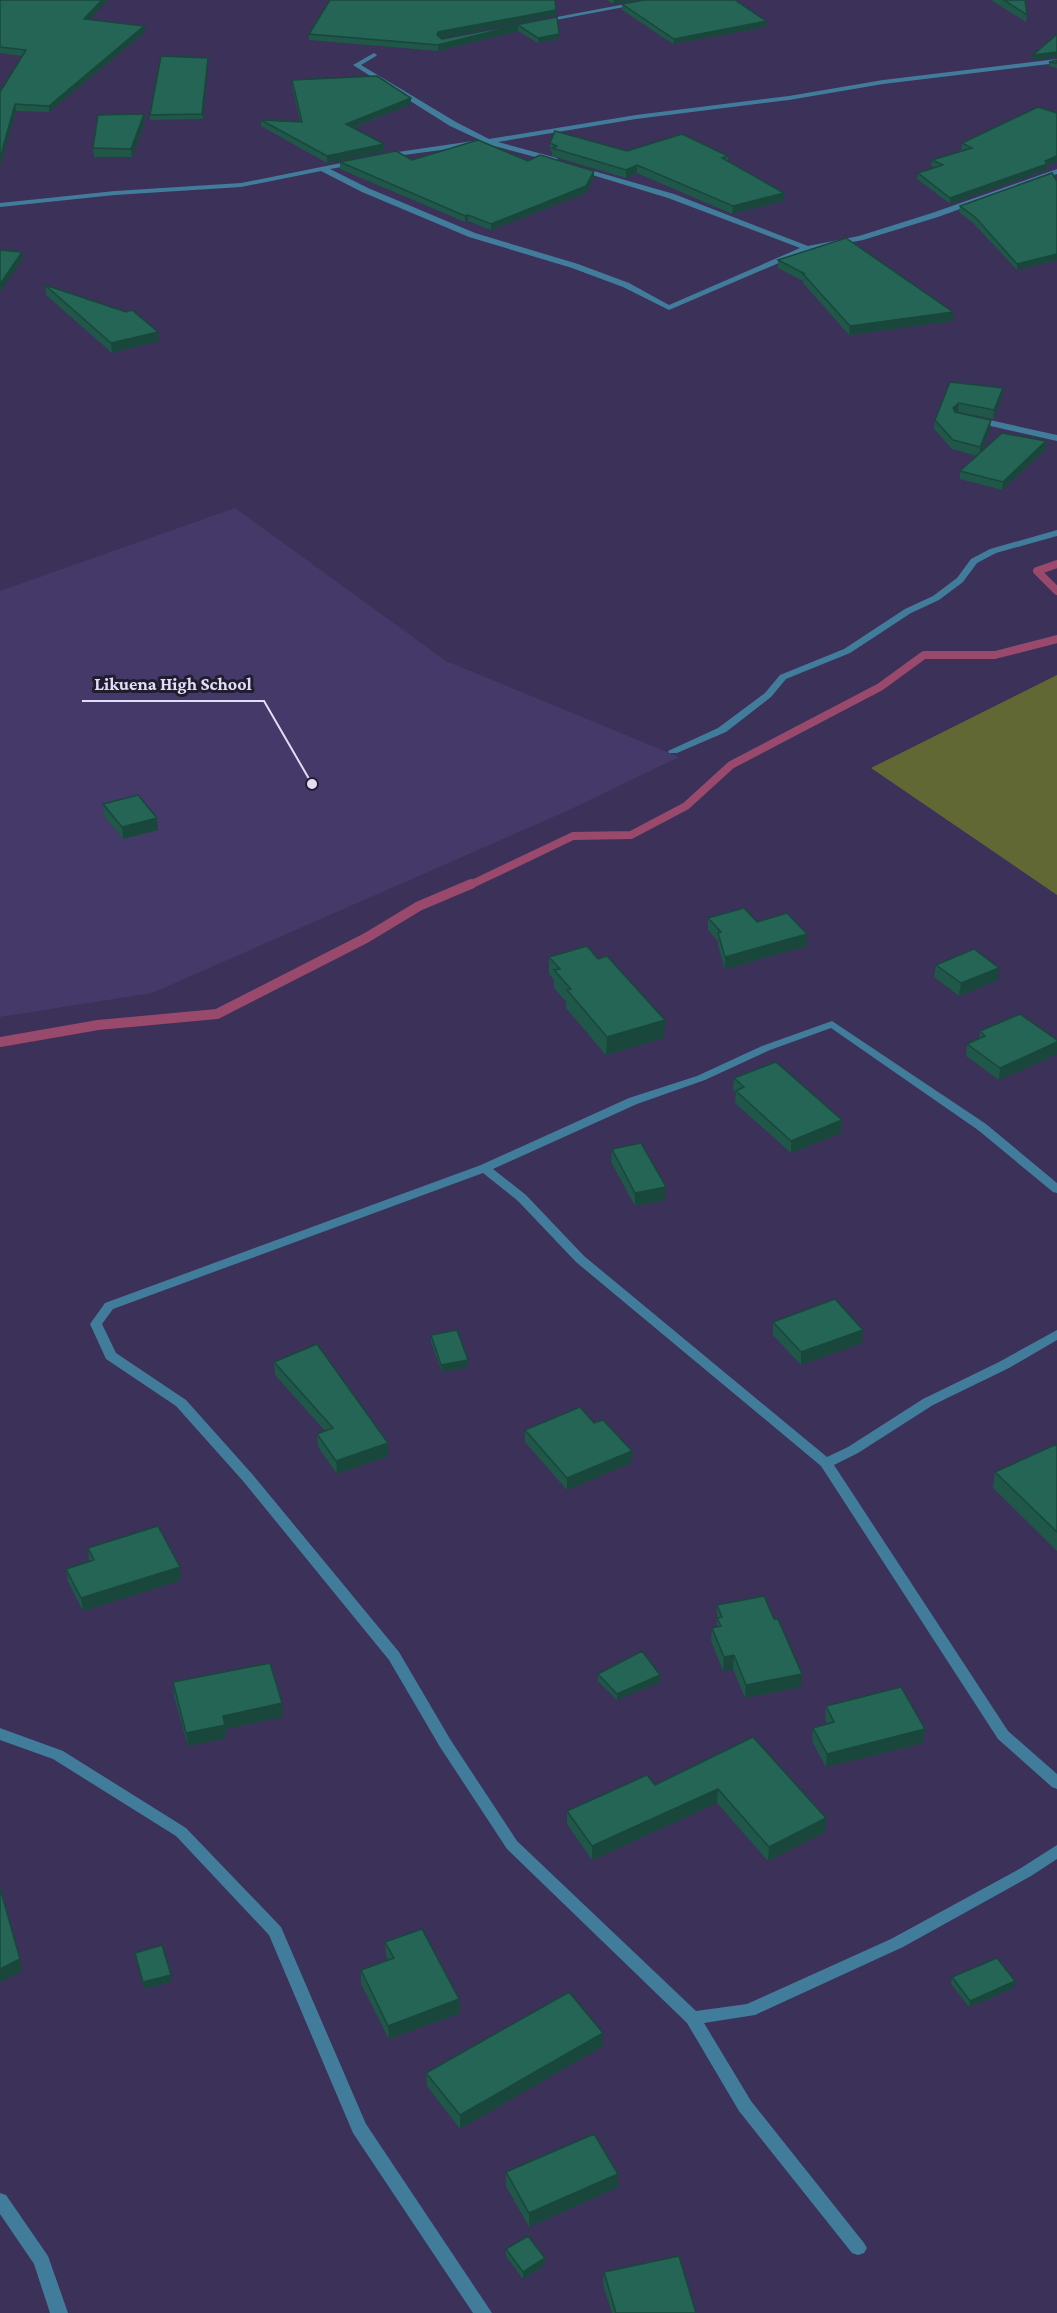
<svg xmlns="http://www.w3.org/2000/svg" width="1057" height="2313" font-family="'Crimson Pro',serif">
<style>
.built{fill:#453969}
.green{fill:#626834}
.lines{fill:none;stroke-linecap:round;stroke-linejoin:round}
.stream-far1{stroke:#98496c;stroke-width:8}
.stream{stroke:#98496c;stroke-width:10}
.minor{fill:#427c9b;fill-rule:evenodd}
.wall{fill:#1f5749}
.shaded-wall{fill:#19473c}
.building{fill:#246555;stroke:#19473c;stroke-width:1.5}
.leader{fill:none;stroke:#e2ddf7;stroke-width:2}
.callout-dot{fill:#e2ddf7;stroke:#211d2f;stroke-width:2}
.callout-label{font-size:18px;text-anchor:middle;font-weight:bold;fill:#e2ddf7;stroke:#211d2f;stroke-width:6;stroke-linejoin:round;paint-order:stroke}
</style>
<rect width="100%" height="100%" fill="#3b3159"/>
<path class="built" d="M 235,508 L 446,661 L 679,757 L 567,811 L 152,993 L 0,1017 L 0,591 Z"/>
<path class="green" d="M 1057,675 L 1057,895 L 871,768 Z"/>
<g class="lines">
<path class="stream-far1" d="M 1057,564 L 1037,571 L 1057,591
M 468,886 L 573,836 L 631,835 L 686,806 L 731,765 L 880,687 L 924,655 L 995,655 L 1057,639"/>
<path class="stream" d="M 0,1042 L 98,1025 L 217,1014 L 366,938 L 419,906 L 471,884"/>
<path class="minor" d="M 647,0 L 661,0 L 476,35 L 473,33 Z
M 374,53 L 377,55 L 376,56 L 361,65 L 456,122 L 489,139 L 636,115 L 789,96 L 883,80 L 1057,59 L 1057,63 L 883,84 L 789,100 L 636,119 L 498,142 L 557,158 L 558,160 L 554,162 L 487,144 L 381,158 L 380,156 L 384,154 L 480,140 L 450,126 L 353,65 Z
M 356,160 L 360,162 L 359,164 L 330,169 L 368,188 L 475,233 L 578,264 L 629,283 L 669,305 L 800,248 L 668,198 L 576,170 L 576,166 L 674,194 L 808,246 L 859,236 L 932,213 L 1057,169 L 1057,174 L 938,217 L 863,240 L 809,250 L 669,310 L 623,287 L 572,268 L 469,237 L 362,192 L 321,171 L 241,187 L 115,195 L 0,207 L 0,203 L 115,191 L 241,183 Z
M 976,417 L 1057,435 L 1057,441 L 973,422 L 972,420 Z
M 1057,530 L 1057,536 L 996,553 L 977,563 L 963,582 L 939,600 L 911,613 L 850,653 L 786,679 L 771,697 L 726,732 L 677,753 L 669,753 L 668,751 L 718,728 L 765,693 L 780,675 L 844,649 L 905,609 L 933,596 L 957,578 L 971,559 L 990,549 Z
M 832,1021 L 986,1124 L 1057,1183 L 1057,1193 L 1053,1192 L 978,1130 L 831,1028 L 770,1050 L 705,1080 L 637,1104 L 493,1169 L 526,1195 L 584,1256 L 827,1457 L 848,1447 L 923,1399 L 999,1362 L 1057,1330 L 1057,1340 L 1009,1368 L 933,1405 L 858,1453 L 834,1465 L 1008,1731 L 1057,1774 L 1057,1789 L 1052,1787 L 998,1739 L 821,1466 L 576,1262 L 518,1201 L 483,1173 L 113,1309 L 102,1324 L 116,1353 L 186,1400 L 253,1475 L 399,1652 L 450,1739 L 517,1841 L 696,2011 L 747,2004 L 891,1939 L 1021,1868 L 1057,1845 L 1057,1859 L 1031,1876 L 903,1947 L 755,2015 L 704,2023 L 751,2101 L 864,2243 L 867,2248 L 864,2253 L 858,2255 L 852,2253 L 739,2111 L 687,2023 L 507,1849 L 440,1747 L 389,1660 L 243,1481 L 176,1406 L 106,1359 L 90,1324 L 105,1303 L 481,1165 L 629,1098 L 697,1076 L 762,1046 Z
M 0,1728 L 63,1751 L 186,1828 L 281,1927 L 366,2124 L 492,2313 L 473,2313 L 353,2133 L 269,1935 L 176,1836 L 53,1759 L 0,1740 Z
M 0,2193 L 6,2195 L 48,2256 L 68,2313 L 50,2313 L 34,2264 L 0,2214 Z"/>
</g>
<path class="wall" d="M 0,0 L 145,32 L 49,112 L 16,111 L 0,167 L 23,56 L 0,53 Z
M 607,0 L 635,0 L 613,4 Z
M 991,0 L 1025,0 L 1027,15 L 1026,22 Z
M 622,4 L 766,27 L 673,44 L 622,10 Z
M 556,10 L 556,15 L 440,37 L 442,39 L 557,17 L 559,39 L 538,43 L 518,31 L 438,51 L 309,40 L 309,34 Z
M 208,58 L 203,119 L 150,120 L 150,115 Z
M 1057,60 L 1057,68 L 1049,66 L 1049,62 Z
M 292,80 L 411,104 L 353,128 L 384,151 L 327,163 L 261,126 L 261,120 L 300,121 L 292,86 Z
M 1057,113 L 1057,161 L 1047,166 L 1046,170 L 950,204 L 917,179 L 918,173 L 935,167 L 931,166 L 932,160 L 963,150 L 961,150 L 962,143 Z
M 144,114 L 145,122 L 132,157 L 94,157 L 93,148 Z
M 550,143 L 627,151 L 728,156 L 728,161 L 784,193 L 784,201 L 732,214 L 637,173 L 626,178 L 552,156 L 552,151 L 550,150 Z
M 412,160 L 528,161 L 594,178 L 586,193 L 491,230 L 468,221 L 465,222 L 340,169 L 340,162 Z
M 1057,181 L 1057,260 L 1017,270 L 974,224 L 959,212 L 960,206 Z
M 778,260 L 953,321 L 849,335 L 803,283 L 803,281 L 778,268 Z
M 45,285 L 158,332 L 159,341 L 112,353 L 46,295 Z
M 950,382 L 1002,397 L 993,419 L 958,412 L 957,413 L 990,429 L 981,452 L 1046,449 L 1002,490 L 960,479 L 960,471 L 977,456 L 952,449 L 934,429 L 935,420 Z
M 103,804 L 158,830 L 123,839 L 104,816 Z
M 708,918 L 757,922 L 807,946 L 725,969 L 718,945 L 718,941 L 708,930 Z
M 549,957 L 664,1038 L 606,1055 L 566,1008 L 566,1002 L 554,988 L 554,980 L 549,974 Z
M 936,965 L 998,980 L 959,996 L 934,977 Z
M 980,1031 L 1057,1040 L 1057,1054 L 999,1080 L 966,1056 L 967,1044 L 979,1039 Z
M 734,1078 L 842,1120 L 841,1133 L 791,1153 L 735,1103 L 736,1093 L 733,1090 Z
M 612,1149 L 665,1200 L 635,1206 L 611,1162 Z
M 773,1322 L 862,1343 L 801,1365 L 773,1335 Z
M 431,1335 L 468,1367 L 442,1372 L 431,1342 Z
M 274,1362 L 388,1443 L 388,1456 L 337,1474 L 318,1447 L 317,1434 L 325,1431 L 275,1375 Z
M 594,1423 L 632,1451 L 631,1463 L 567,1490 L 525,1442 L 525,1430 Z
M 1057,1444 L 1057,1551 L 993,1488 L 995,1472 Z
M 88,1548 L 181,1580 L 83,1611 L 68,1582 L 66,1569 L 89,1561 Z
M 717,1605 L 801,1687 L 745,1698 L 733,1669 L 723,1671 L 711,1641 L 712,1628 L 717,1627 Z
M 598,1674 L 660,1675 L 660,1682 L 617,1700 L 598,1681 Z
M 173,1682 L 283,1717 L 225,1729 L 226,1738 L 188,1746 L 174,1696 Z
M 826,1706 L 923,1743 L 826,1767 L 812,1741 L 813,1728 L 827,1724 L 825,1719 Z
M 753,1737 L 825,1832 L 768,1861 L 717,1803 L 592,1860 L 567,1824 L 567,1811 L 655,1785 Z
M 385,1942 L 459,1999 L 460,2013 L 389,2039 L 361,1984 L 361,1970 L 388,1960 L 386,1955 Z
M 135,1953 L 171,1975 L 171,1982 L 144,1989 L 136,1959 Z
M 952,1977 L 1014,1988 L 969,2007 L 951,1984 Z
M 603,2046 L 460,2129 L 427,2086 L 426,2073 Z
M 506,2172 L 618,2174 L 618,2187 L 529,2227 L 506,2186 Z
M 506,2249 L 545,2265 L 523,2279 L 506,2256 Z
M 604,2272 L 696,2313 L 612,2313 L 603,2285 Z"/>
<path class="shaded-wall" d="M 102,0 L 108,0 L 85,25 L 84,19 Z
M 614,0 L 635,0 L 613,4 Z
M 556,10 L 556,15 L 439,38 L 437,35 L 438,32 Z
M 766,21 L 766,27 L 673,44 L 674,39 Z
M 518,25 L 518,31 L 438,51 L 438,45 Z
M 144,26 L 145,32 L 49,112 L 49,106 Z
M 559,34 L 559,39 L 538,43 L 538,38 Z
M 1057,52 L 1057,57 L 1032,60 L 1033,55 Z
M 208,58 L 208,63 L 203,119 L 202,114 Z
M 411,98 L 411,104 L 347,130 L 346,124 Z
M 15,104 L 16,111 L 0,167 L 0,158 Z
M 144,114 L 145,122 L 132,157 L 131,149 Z
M 384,144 L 384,151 L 327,163 L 327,156 Z
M 1057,156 L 1057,161 L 1047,166 L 1046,170 L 950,204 L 950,198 Z
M 637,165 L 637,173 L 626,178 L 626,170 Z
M 594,171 L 594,178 L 586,193 L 491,230 L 491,224 Z
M 784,193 L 784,201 L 732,214 L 733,206 Z
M 468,215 L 468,221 L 465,222 L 465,216 Z
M 22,252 L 23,259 L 0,292 L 0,284 Z
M 1057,254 L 1057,260 L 1017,270 L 1017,264 Z
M 953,312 L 953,321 L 849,335 L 850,326 Z
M 158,332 L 159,341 L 112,353 L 111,343 Z
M 1003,388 L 1002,397 L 993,419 L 994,410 Z
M 959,403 L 958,412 L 952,416 L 953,408 Z
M 991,420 L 990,429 L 980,456 L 980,447 Z
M 1046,441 L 1046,449 L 1002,490 L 1003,482 Z
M 157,818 L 158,830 L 123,839 L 122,827 Z
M 807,934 L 807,946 L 725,969 L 725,957 Z
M 999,968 L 998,980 L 959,996 L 961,983 Z
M 665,1020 L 664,1038 L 606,1055 L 607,1037 Z
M 1057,1042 L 1057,1054 L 999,1080 L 1000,1068 Z
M 842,1120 L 841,1133 L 791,1153 L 791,1141 Z
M 666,1187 L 665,1200 L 635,1206 L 635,1193 Z
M 863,1330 L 862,1343 L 801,1365 L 801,1352 Z
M 468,1360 L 468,1367 L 442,1372 L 441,1365 Z
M 388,1443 L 388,1456 L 337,1474 L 336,1461 Z
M 632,1451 L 631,1463 L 567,1490 L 567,1478 Z
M 180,1567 L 181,1580 L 83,1611 L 81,1598 Z
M 734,1655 L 733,1669 L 723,1671 L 724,1657 Z
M 802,1674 L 801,1687 L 745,1698 L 746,1685 Z
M 660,1675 L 660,1682 L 617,1700 L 617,1694 Z
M 282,1703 L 283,1717 L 225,1729 L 226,1738 L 188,1746 L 186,1733 L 223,1716 Z
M 925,1729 L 923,1743 L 826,1767 L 827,1754 Z
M 718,1789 L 717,1803 L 592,1860 L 592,1846 Z
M 826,1818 L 825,1832 L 768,1861 L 769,1847 Z
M 20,1959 L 22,1971 L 0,1982 L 0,1969 Z
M 171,1975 L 171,1982 L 144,1989 L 143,1982 Z
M 1015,1981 L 1014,1988 L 969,2007 L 970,2001 Z
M 459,1999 L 460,2013 L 389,2039 L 388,2026 Z
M 603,2033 L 603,2046 L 460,2129 L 460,2115 Z
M 618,2174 L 618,2187 L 529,2227 L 529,2213 Z
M 545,2258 L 545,2265 L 523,2279 L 523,2272 Z"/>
<path class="building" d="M 0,0 L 102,0 L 84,19 L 144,26 L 49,106 L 15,104 L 0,158 L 0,92 L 26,50 L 0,47 Z
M 330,0 L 555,0 L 556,10 L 438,32 L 437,35 L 442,39 L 557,17 L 559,34 L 538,38 L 518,25 L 438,45 L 309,34 Z
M 645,0 L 735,0 L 766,21 L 674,39 L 622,4 Z
M 1004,0 L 1025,0 L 1027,15 Z
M 1057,34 L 1057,52 L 1033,55 Z
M 161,56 L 208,58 L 202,114 L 150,115 Z
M 1057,60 L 1057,63 L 1049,62 Z
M 377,76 L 411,98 L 346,124 L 384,144 L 327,156 L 261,120 L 302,122 L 292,80 Z
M 1038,107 L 1057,113 L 1057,156 L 1045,161 L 1047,164 L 950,198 L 918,173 L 943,165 L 932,160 L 972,148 L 962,143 Z
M 144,114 L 131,149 L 93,148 L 98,115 Z
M 555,131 L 627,151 L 682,134 L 728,156 L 722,158 L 784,193 L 733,206 L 637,165 L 626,170 L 552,148 L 557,146 L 550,143 Z
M 478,140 L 528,161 L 540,155 L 594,171 L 586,186 L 491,224 L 468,215 L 465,216 L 340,162 L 396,151 L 412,160 Z
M 1052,173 L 1057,181 L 1057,254 L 1017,264 L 975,217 L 960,206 Z
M 846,238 L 953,312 L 850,326 L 803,274 L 805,274 L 778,260 Z
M 0,250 L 22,252 L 0,284 Z
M 45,285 L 126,312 L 132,310 L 158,332 L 111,343 Z
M 950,382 L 1003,388 L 994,410 L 959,403 L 953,408 L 955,412 L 991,420 L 980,447 L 953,440 L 935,420 Z
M 1002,433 L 1046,441 L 1003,482 L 960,471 Z
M 138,795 L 157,818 L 122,827 L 103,804 Z
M 744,908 L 757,922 L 787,913 L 807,934 L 725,957 L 718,933 L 721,932 L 708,918 Z
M 587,946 L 598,959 L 607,956 L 665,1020 L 607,1037 L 567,990 L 571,989 L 554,970 L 560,969 L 549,957 Z
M 974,949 L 999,968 L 961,983 L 936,965 Z
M 1020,1014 L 1057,1040 L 1057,1042 L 1000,1068 L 967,1044 L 985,1036 L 980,1031 Z
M 776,1062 L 842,1120 L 791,1141 L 736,1091 L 744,1087 L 734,1078 Z
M 641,1143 L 666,1187 L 635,1193 L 612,1149 Z
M 835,1299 L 863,1330 L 801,1352 L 773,1322 Z
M 457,1330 L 468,1360 L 441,1365 L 431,1335 Z
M 317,1344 L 388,1443 L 336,1461 L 317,1434 L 333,1428 L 274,1362 Z
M 580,1407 L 594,1423 L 603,1420 L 632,1451 L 567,1478 L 525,1430 Z
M 1057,1444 L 1057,1532 L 995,1472 Z
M 158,1526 L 180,1567 L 81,1598 L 66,1569 L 94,1560 L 88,1548 Z
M 764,1596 L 774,1619 L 778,1619 L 802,1674 L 746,1685 L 734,1655 L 724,1657 L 712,1628 L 721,1626 L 717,1618 L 722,1617 L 717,1605 Z
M 642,1651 L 660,1675 L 617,1694 L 598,1674 Z
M 270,1663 L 282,1703 L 223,1716 L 225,1725 L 186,1733 L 173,1682 Z
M 901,1687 L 925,1729 L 827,1754 L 813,1728 L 834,1722 L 826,1706 Z
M 753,1737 L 826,1818 L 769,1847 L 718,1789 L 592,1846 L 567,1811 L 647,1775 L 655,1785 Z
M 0,1888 L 20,1959 L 0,1969 Z
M 422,1929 L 459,1999 L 388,2026 L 361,1970 L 394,1958 L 385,1942 Z
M 162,1945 L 171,1975 L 143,1982 L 135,1953 Z
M 997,1958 L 1015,1981 L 970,2001 L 952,1977 Z
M 569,1992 L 603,2033 L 460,2115 L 426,2073 Z
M 594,2134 L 618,2174 L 529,2213 L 506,2172 Z
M 528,2236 L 545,2258 L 523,2272 L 506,2249 Z
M 679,2256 L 696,2313 L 616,2313 L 604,2272 Z"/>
<path class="leader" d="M312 784L264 701H82"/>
<circle class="callout-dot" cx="312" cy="784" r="6"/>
<g class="callout-label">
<text x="173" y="690">Likuena High School</text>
</g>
</svg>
